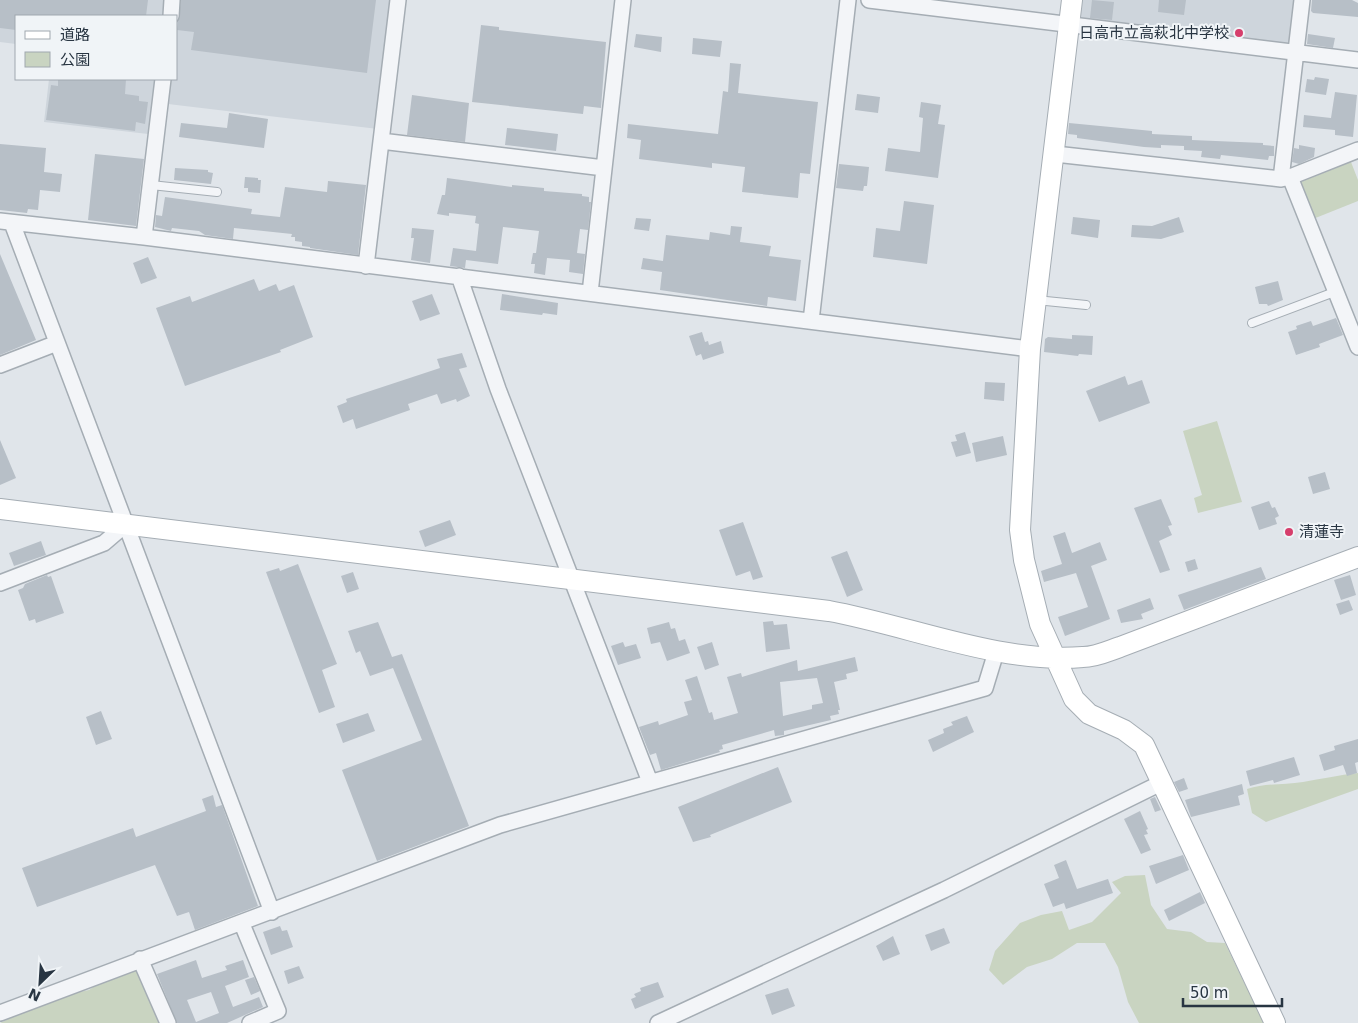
<svg xmlns="http://www.w3.org/2000/svg" width="1358" height="1023" font-family="'DejaVu Sans','Noto Sans JP',sans-serif">
<style>
.built{fill:#ced5dc}
.green{fill:#c9d4c1}
.building{fill:#b7bfc7;fill-rule:evenodd}
.lines{fill:none;stroke-linecap:round;stroke-linejoin:round}
.lane-casing{stroke:#a5adb4;stroke-width:10}
.street-casing{stroke:#a5adb4;stroke-width:18}
.secondary-casing{stroke:#a5adb4;stroke-width:22}
.lane{stroke:#f3f5f8;stroke-width:8}
.street{stroke:#f3f5f8;stroke-width:15}
.secondary{stroke:#fff;stroke-width:20}
.poi-dot{fill:#d63e6c;stroke:#f0f4f7;stroke-width:2}
.labels{text-anchor:middle;dominant-baseline:central;stroke-width:4;stroke-linejoin:round;paint-order:stroke}
.poi-label{font-size:15px;fill:#283542;stroke:#f0f4f7;text-anchor:end}
</style>
<rect width="100%" height="100%" fill="#e0e5ea"/>
<path class="built" d="M 0,0 L 166,0 L 164,16 L 16,16 L 16,44 L 0,42 Z
M 180,0 L 393,0 L 378,129 L 168,104 L 171,79 L 176,79 L 176,31 Z
M 1081,0 L 1297,0 L 1292,47 L 1078,19 Z
M 49,79 L 156,79 L 148,134 L 44,122 Z"/>
<path class="green" d="M 1351,162 L 1358,180 L 1358,201 L 1313,219 L 1298,183 Z
M 1217,421 L 1242,502 L 1198,513 L 1194,498 L 1202,495 L 1183,431 Z
M 1358,773 L 1358,789 L 1266,822 L 1252,813 L 1247,789 C 1265,783 1284,785 1303,782 C 1321,779 1339,775 1358,773 Z
M 1145,875 L 1151,905 L 1167,929 L 1191,932 L 1207,942 L 1225,943 L 1264,1023 L 1139,1023 L 1128,1002 L 1118,967 L 1105,943 L 1077,943 L 1052,959 L 1027,967 L 1003,985 L 989,970 L 995,951 L 1020,923 L 1041,915 L 1062,911 L 1069,930 L 1092,922 L 1121,893 L 1112,882 L 1125,876 Z
M 137,969 L 159,1023 L 0,1023 L 55,997 L 89,990 L 109,976 Z"/>
<path class="building" d="M 0,0 L 148,0 L 146,16 L 16,16 L 16,30 L 0,28 Z
M 181,0 L 376,0 L 367,73 L 191,50 L 194,32 L 177,30 Z
M 1092,0 L 1114,2 L 1112,20 L 1090,18 Z
M 1159,0 L 1186,0 L 1184,15 L 1158,12 Z
M 1312,0 L 1352,0 L 1358,3 L 1358,17 L 1313,13 L 1311,11 Z
M 481,25 L 499,27 L 499,30 L 606,42 L 601,108 L 584,106 L 583,114 L 472,102 Z
M 636,34 L 662,37 L 661,52 L 634,47 Z
M 1308,34 L 1335,38 L 1333,48 L 1307,44 Z
M 693,38 L 722,41 L 720,57 L 692,54 Z
M 730,63 L 741,64 L 738,93 L 818,102 L 810,174 L 800,173 L 798,198 L 742,192 L 745,167 L 712,163 L 712,168 L 639,159 L 641,140 L 627,138 L 628,124 L 718,134 L 723,91 L 728,92 Z
M 1315,77 L 1329,79 L 1326,95 L 1305,92 L 1307,79 L 1314,80 Z
M 58,79 L 126,79 L 125,94 L 139,96 L 139,101 L 148,102 L 145,124 L 136,122 L 135,131 L 46,120 L 51,85 L 58,86 Z
M 1335,92 L 1357,95 L 1353,137 L 1335,135 L 1335,130 L 1303,127 L 1304,115 L 1331,118 Z
M 857,94 L 880,97 L 878,113 L 855,110 Z
M 412,95 L 469,103 L 465,142 L 407,135 Z
M 921,102 L 941,105 L 938,124 L 945,125 L 938,178 L 885,171 L 888,148 L 920,152 L 923,118 L 919,117 Z
M 229,113 L 268,119 L 264,148 L 179,137 L 181,123 L 227,128 Z
M 1069,123 L 1142,130 L 1152,131 L 1152,134 L 1192,136 L 1192,140 L 1263,143 L 1263,145 L 1274,146 L 1274,156 L 1269,156 L 1268,160 L 1221,155 L 1220,159 L 1201,157 L 1202,151 L 1184,150 L 1184,146 L 1161,145 L 1161,148 L 1144,147 L 1077,138 L 1077,135 L 1068,134 Z
M 507,128 L 558,134 L 556,151 L 505,145 Z
M 0,144 L 46,148 L 44,172 L 62,174 L 60,192 L 40,190 L 38,210 L 28,209 L 27,213 L 0,210 Z
M 1299,145 L 1315,148 L 1314,157 L 1299,164 L 1292,162 L 1294,148 L 1299,149 Z
M 95,154 L 144,159 L 136,226 L 88,220 Z
M 839,164 L 869,167 L 867,186 L 864,186 L 863,191 L 836,188 Z
M 175,168 L 208,170 L 208,172 L 213,173 L 211,184 L 174,180 Z
M 245,177 L 258,178 L 258,180 L 261,180 L 260,193 L 248,192 L 248,188 L 244,188 Z
M 447,178 L 512,187 L 512,185 L 544,188 L 544,191 L 582,194 L 582,196 L 589,197 L 589,202 L 591,202 L 588,230 L 580,229 L 577,253 L 585,254 L 583,274 L 569,272 L 570,260 L 547,258 L 545,275 L 534,273 L 535,264 L 531,264 L 533,253 L 536,253 L 539,231 L 503,227 L 498,264 L 466,260 L 465,268 L 450,266 L 453,248 L 476,251 L 479,224 L 475,223 L 476,216 L 449,213 L 449,216 L 437,214 L 442,195 L 445,195 Z
M 328,181 L 366,185 L 358,255 L 310,248 L 310,247 L 302,246 L 302,242 L 295,241 L 295,237 L 291,237 L 292,234 L 234,228 L 233,239 L 205,235 L 199,231 L 172,228 L 171,231 L 155,227 L 156,215 L 162,216 L 165,197 L 252,209 L 251,214 L 280,217 L 285,187 L 327,192 Z
M 904,201 L 934,205 L 927,264 L 873,257 L 876,228 L 900,231 Z
M 1073,217 L 1100,220 L 1098,238 L 1071,234 Z
M 1179,217 L 1184,232 L 1161,239 L 1131,237 L 1132,225 L 1152,226 Z
M 636,218 L 651,219 L 649,231 L 634,229 Z
M 731,226 L 742,227 L 740,242 L 771,246 L 769,256 L 801,260 L 796,301 L 768,297 L 767,306 L 660,290 L 662,272 L 641,269 L 643,258 L 663,261 L 666,235 L 709,240 L 710,232 L 730,235 Z
M 412,228 L 434,230 L 430,263 L 411,260 L 414,238 L 411,238 Z
M 0,254 L 36,340 L 0,355 Z
M 148,257 L 157,278 L 141,284 L 133,263 Z
M 254,279 L 259,291 L 276,284 L 279,291 L 294,285 L 313,337 L 280,350 L 281,352 L 185,386 L 156,308 L 190,296 L 192,302 Z
M 1278,281 L 1283,300 L 1268,306 L 1267,304 L 1259,304 L 1255,287 Z
M 432,294 L 440,314 L 420,321 L 412,301 Z
M 502,294 L 558,303 L 557,315 L 543,313 L 542,315 L 500,310 Z
M 1336,318 L 1343,335 L 1319,344 L 1320,347 L 1296,355 L 1288,332 L 1297,329 L 1296,326 L 1311,321 L 1313,326 Z
M 702,332 L 705,342 L 708,341 L 709,345 L 721,341 L 724,353 L 703,360 L 701,354 L 696,356 L 689,336 Z
M 1072,335 L 1093,336 L 1092,355 L 1079,354 L 1078,356 L 1044,352 L 1045,339 L 1048,337 L 1072,339 Z
M 462,353 L 467,367 L 459,369 L 470,396 L 457,402 L 456,399 L 441,404 L 437,394 L 408,404 L 410,410 L 356,429 L 353,419 L 343,423 L 337,406 L 347,402 L 346,399 L 440,368 L 437,359 Z
M 1125,376 L 1128,385 L 1142,380 L 1150,403 L 1099,422 L 1086,391 Z
M 985,382 L 1005,383 L 1004,401 L 984,399 Z
M 965,432 L 971,453 L 956,457 L 951,442 L 957,441 L 955,435 Z
M 1003,436 L 1007,455 L 976,462 L 972,443 Z
M 0,440 L 16,478 L 0,485 Z
M 1325,472 L 1330,489 L 1313,494 L 1308,477 Z
M 1161,499 L 1172,525 L 1168,526 L 1172,535 L 1159,541 L 1170,570 L 1160,573 L 1134,508 Z
M 1269,501 L 1272,508 L 1275,507 L 1279,516 L 1275,518 L 1277,524 L 1259,530 L 1251,507 Z
M 450,520 L 456,535 L 425,547 L 419,531 Z
M 743,522 L 763,577 L 753,580 L 750,571 L 736,576 L 719,530 Z
M 1065,532 L 1072,553 L 1100,542 L 1107,560 L 1091,566 L 1110,619 L 1065,636 L 1058,617 L 1088,607 L 1076,573 L 1044,582 L 1041,571 L 1062,564 L 1053,536 Z
M 41,541 L 46,555 L 14,566 L 9,553 Z
M 847,551 L 863,590 L 847,597 L 831,557 Z
M 1195,559 L 1198,569 L 1188,572 L 1185,562 Z
M 298,564 L 337,664 L 322,670 L 335,707 L 319,713 L 266,572 L 279,568 L 280,571 Z
M 1261,567 L 1266,579 L 1184,610 L 1178,595 Z
M 353,572 L 359,589 L 347,593 L 341,576 Z
M 47,575 L 48,577 L 51,576 L 64,613 L 36,623 L 35,619 L 29,621 L 18,590 L 23,588 L 25,584 Z
M 1350,575 L 1356,595 L 1341,600 L 1334,580 Z
M 1150,598 L 1154,609 L 1141,614 L 1143,619 L 1121,623 L 1117,610 Z
M 1349,600 L 1353,610 L 1340,615 L 1336,604 Z
M 773,621 L 774,625 L 787,624 L 790,649 L 766,652 L 763,622 Z
M 378,622 L 392,657 L 402,654 L 469,826 L 377,861 L 342,770 L 422,740 L 393,668 L 370,676 L 360,651 L 356,653 L 348,631 Z
M 669,622 L 671,629 L 675,628 L 679,641 L 685,639 L 690,653 L 667,661 L 660,642 L 651,644 L 647,628 Z
M 623,642 L 625,647 L 636,644 L 641,658 L 618,665 L 611,646 Z
M 712,642 L 719,665 L 705,670 L 697,647 Z
M 855,657 L 858,671 L 846,674 L 847,679 L 834,682 L 840,710 L 838,710 L 839,714 L 830,716 L 831,720 L 784,731 L 784,735 L 775,736 L 774,730 L 722,745 L 723,749 L 719,750 L 720,752 L 661,770 L 656,753 L 650,755 L 639,727 L 658,721 L 659,725 L 688,715 L 684,702 L 692,700 L 685,680 L 697,676 L 709,713 L 712,712 L 714,720 L 738,713 L 727,677 L 741,673 L 742,677 L 797,660 L 798,671 ZM 817,678 L 823,703 L 812,705 L 812,709 L 783,716 L 780,682 Z
M 101,711 L 112,739 L 96,745 L 86,717 Z
M 368,713 L 375,731 L 343,743 L 336,724 Z
M 967,716 L 974,732 L 933,752 L 928,740 L 944,733 L 943,729 L 953,725 L 951,722 Z
M 1358,739 L 1358,762 L 1355,763 L 1357,773 L 1347,776 L 1343,765 L 1324,771 L 1319,755 L 1335,750 L 1334,746 Z
M 1294,757 L 1300,775 L 1274,783 L 1273,780 L 1250,786 L 1246,771 Z
M 778,767 L 792,802 L 710,835 L 711,837 L 693,842 L 678,807 Z
M 1184,778 L 1188,789 L 1179,792 L 1174,782 Z
M 1242,784 L 1244,794 L 1238,796 L 1240,805 L 1191,817 L 1185,800 Z
M 213,795 L 216,807 L 222,805 L 258,906 L 195,930 L 189,912 L 177,916 L 155,865 L 37,907 L 22,868 L 133,828 L 136,837 L 206,811 L 202,799 Z
M 1155,797 L 1161,810 L 1155,812 L 1150,799 Z
M 1140,811 L 1148,829 L 1146,830 L 1148,834 L 1144,835 L 1151,850 L 1141,854 L 1124,819 Z
M 1183,855 L 1189,870 L 1156,884 L 1149,866 Z
M 1066,860 L 1077,889 L 1108,879 L 1113,893 L 1066,909 L 1064,903 L 1053,907 L 1044,884 L 1059,878 L 1054,865 Z
M 1200,892 L 1205,903 L 1169,921 L 1164,910 Z
M 280,926 L 282,931 L 287,930 L 293,947 L 271,955 L 263,932 Z
M 944,928 L 950,943 L 931,951 L 925,935 Z
M 893,936 L 900,954 L 883,961 L 876,946 Z
M 196,960 L 202,978 L 227,970 L 225,966 L 243,960 L 249,977 L 225,986 L 233,1007 L 259,997 L 263,1007 L 227,1023 L 177,1023 L 157,974 ZM 211,992 L 219,1013 L 196,1022 L 187,1000 Z
M 299,966 L 304,978 L 288,984 L 284,971 Z
M 254,977 L 260,991 L 251,995 L 245,980 Z
M 658,982 L 664,997 L 635,1009 L 631,999 L 636,997 L 634,994 L 641,991 L 640,988 Z
M 788,988 L 795,1006 L 772,1015 L 765,995 Z"/>
<g class="lines">
<defs>
<path id="lane" d="M 151,185 L 217,192
M 1036,300 L 1086,305
M 1252,323 L 1337,291"/>
<path id="street" d="M 869,0 L 1358,60
M 171,16 L 172,0
M 381,141 L 604,168
M 1055,154 L 1281,179 L 1302,0
M 1290,177 L 1358,150
M 1281,179 L 1290,177 L 1358,347
M 0,221 L 144,237 L 1030,349
M 12,223 L 272,912
M 144,237 L 163,79
M 366,266 L 398,0
M 459,276 L 498,389 L 650,782
M 590,293 L 623,0
M 811,321 L 848,0
M 0,365 L 57,343
M 0,583 L 104,543 L 125,525
M 242,924 L 278,1011 L 250,1023
M 140,959 L 168,1023
M 0,1013 L 500,825 L 985,688 L 996,652
M 658,1023 L 944,890 L 1163,782"/>
<path id="secondary" d="M 1072,0 L 1030,349 L 1020,530 L 1024,560 L 1040,624 L 1074,699 L 1089,714 L 1124,730 L 1144,745 L 1275,1023
M 0,509 L 829,611 C 911,626 1000,664 1083,657 C 1096,657 1108,651 1120,647 L 1358,557"/>
</defs>
<use href="#lane" class="lane-casing"/>
<use href="#street" class="street-casing"/>
<use href="#secondary" class="secondary-casing"/>
<use href="#lane" class="lane"/>
<use href="#street" class="street"/>
<use href="#secondary" class="secondary"/>
</g>
<g class="poi-dot">
<circle cx="1239" cy="33" r="5"/>
<circle cx="1289" cy="532" r="5"/>
</g>
<g class="labels">
<g class="poi-label">
<text x="1229" y="33">日高市立高萩北中学校</text>
<text x="1299" y="532" text-anchor="start">清蓮寺</text>
</g>
</g>
<rect x="15" y="15" width="162" height="65" fill="#f0f4f7" stroke="#a0a8af"/>
<rect x="25" y="31" width="25" height="8" fill="#ffffff" stroke="#a0a8af"/>
<text x="60" y="40" font-size="15" fill="#283542">道路</text>
<rect x="25" y="52" width="25" height="15" fill="#c9d4c1" stroke="#a0a8af"/>
<text x="60" y="65" font-size="15" fill="#283542">公園</text>
<g transform="translate(40 983) rotate(205)" stroke="#f0f4f7" stroke-width="4" paint-order="stroke">
<path d="M0-4L9 19L0 12L-9 19Z" fill="#283542"/>
<text y="-8" font-size="14" font-weight="bold" text-anchor="middle" fill="#283542">N</text>
</g>
<path d="M1183 998v8h99v-8" fill="none" stroke="#283542" stroke-width="2.5"/>
<text x="1190" y="998" font-size="15" fill="#283542" stroke="#f0f4f7" stroke-width="4" paint-order="stroke">50 m</text>
</svg>
